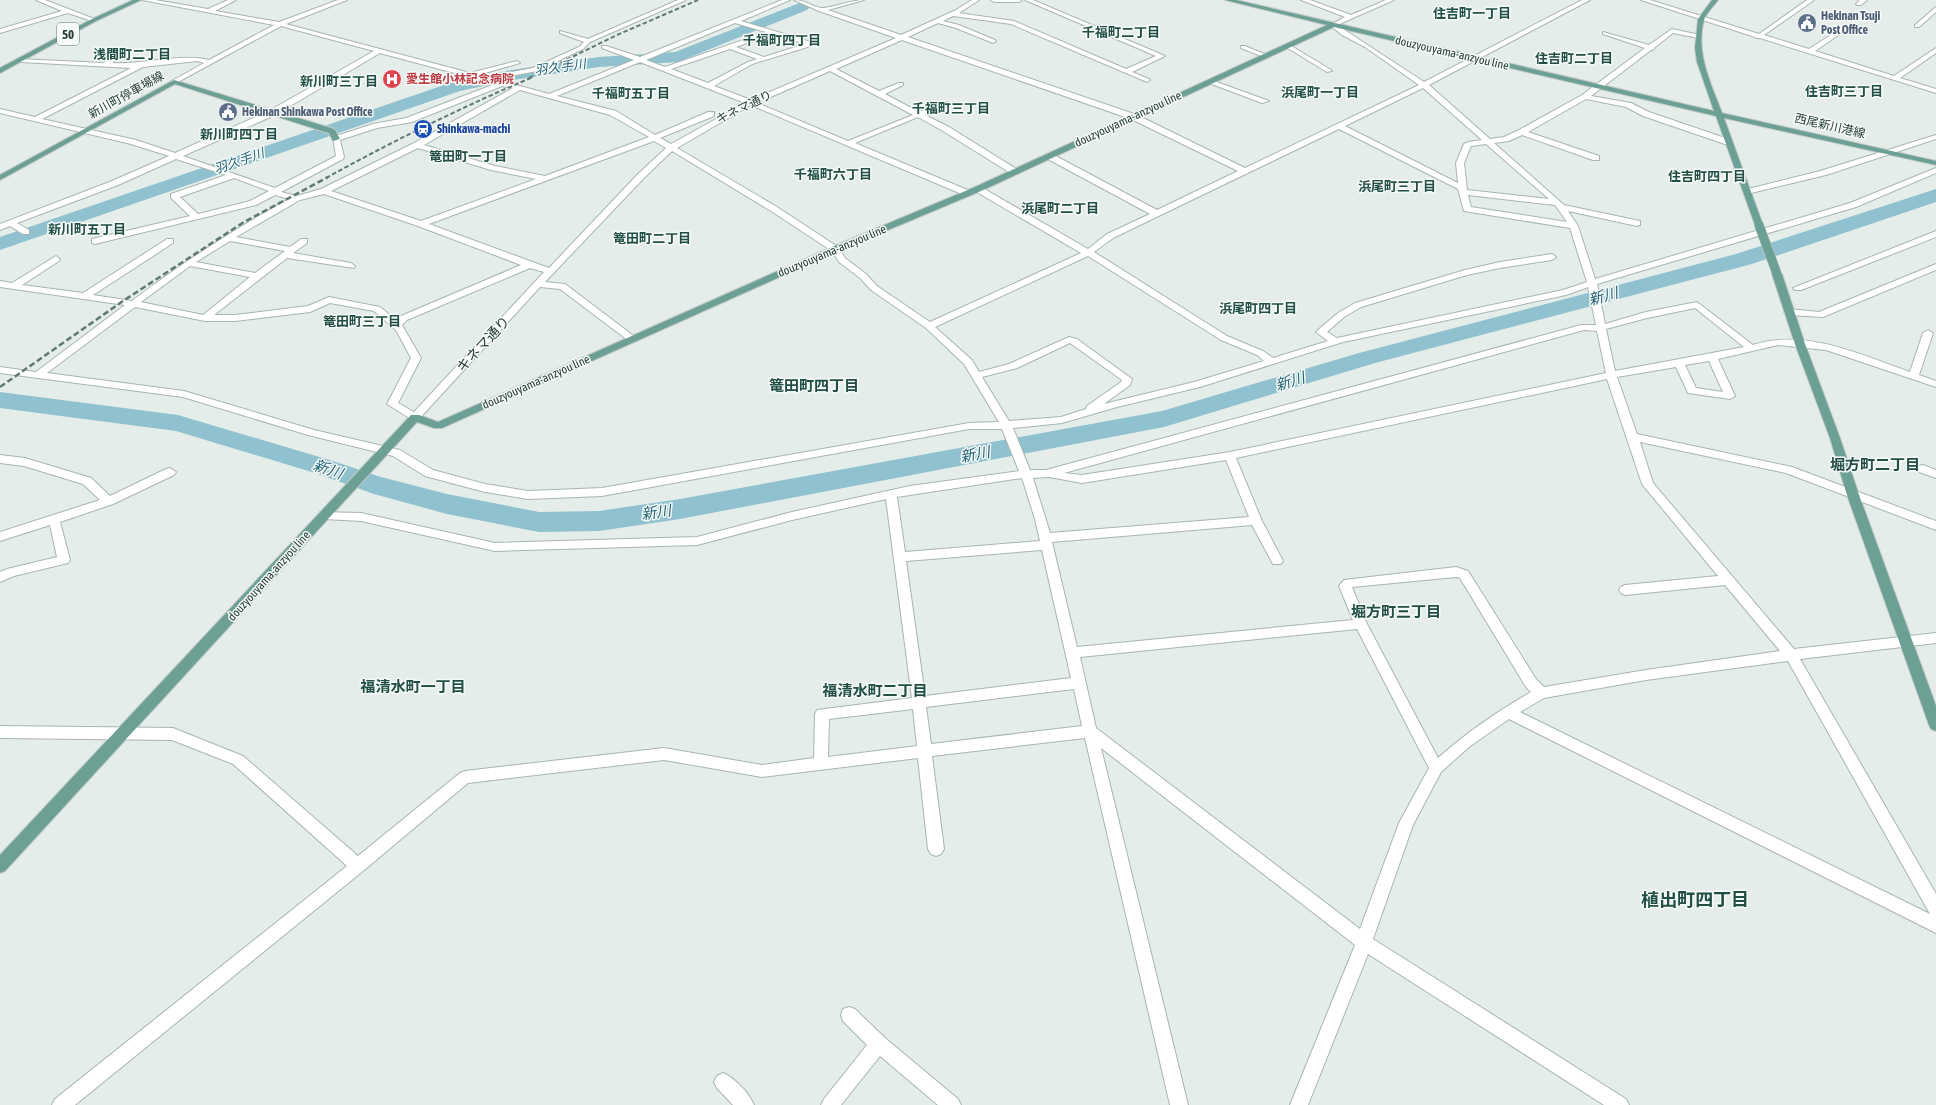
<svg xmlns="http://www.w3.org/2000/svg" width="1936" height="1105" font-family="'Asap Condensed','Noto Sans JP',sans-serif">
<style>
.lines{fill:none;stroke-linecap:round;stroke-linejoin:round}
.river{fill:#90c1ce;fill-rule:evenodd}
.minor-casing{stroke:#a7b5b1;stroke-width:2}
.major-casing{stroke:#c2c9c7;stroke-width:2}
.minor{fill:#fff;fill-rule:evenodd}
.major{fill:#6ca095;fill-rule:evenodd}
.rail-far1{stroke:#5f7974;stroke-width:2;stroke-dasharray:4.5 2.5;stroke-linecap:butt}
.rail{stroke:#5f7974;stroke-width:2.5;stroke-dasharray:6 3;stroke-linecap:butt}
.major-bridge-casing{stroke:#c2c9c7;stroke-width:10;stroke-linecap:butt}
.major-bridge{stroke:#6ca095;stroke-width:9}
.labels{text-anchor:middle;dominant-baseline:central;stroke-width:3;stroke-linejoin:round;paint-order:stroke}
.far-service-label{font-size:12px;font-weight:bold;fill:#4e5e75;stroke:#f5f9f7;text-anchor:start}
.far-street-label{font-size:12px;fill:#253e38;stroke:#f5f9f7}
.far-health-label{font-size:12px;font-weight:bold;fill:#be3a42;stroke:#f5f9f7;text-anchor:start}
.far-transit-label{font-size:12px;font-weight:bold;fill:#164399;stroke:#f5f9f7;text-anchor:start}
.far-neighbourhood-label{font-size:13px;font-weight:bold;fill:#214f46;stroke:#f5f9f7}
.shield{fill:#f5f9f7;stroke:#637671;stroke-width:1}
.shield-label{font-size:13px;font-weight:bold;fill:#253e38}
.far-water-label{font-size:13px;font-style:italic;fill:#226376;stroke:#f5f9f7}
.street-label{font-size:14px;fill:#253e38;stroke:#f5f9f7}
.water-label{font-size:15px;font-style:italic;fill:#226376;stroke:#f5f9f7}
.neighbourhood-label{font-size:15px;font-weight:bold;fill:#214f46;stroke:#f5f9f7}
.near-neighbourhood-label{font-size:18px;font-weight:bold;fill:#214f46;stroke:#f5f9f7}
</style>
<rect width="100%" height="100%" fill="#e4edea"/>
<g class="lines">
<path class="river" d="M 802,2 L 807,4 L 810,7 L 807,10 L 678,62 L 599,67 L 507,81 L 460,91 L 0,250 L 0,237 L 450,83 L 505,71 L 599,57 L 675,52 Z
M 1936,189 L 1936,202 L 1752,264 L 1375,363 L 1164,427 L 680,519 L 599,531 L 539,532 L 447,514 L 374,494 L 315,473 L 176,431 L 0,408 L 0,392 L 178,415 L 333,461 L 381,477 L 447,494 L 539,512 L 599,511 L 680,499 L 1162,411 L 1359,353 L 1736,254 Z"/>
<defs>
<path id="minor" d="M 36,0 L 45,0 L 97,20 L 92,21 L 68,13 L 0,33 L 0,29 L 62,11 Z
M 142,0 L 155,0 L 208,9 L 228,0 L 236,0 L 215,11 L 279,22 L 338,0 L 347,0 L 286,24 L 470,73 L 517,61 L 520,63 L 478,75 L 486,77 L 533,68 L 579,47 L 584,42 L 560,33 L 560,31 L 588,39 L 678,0 L 686,0 L 590,42 L 583,49 L 537,71 L 494,79 L 549,94 L 634,60 L 602,48 L 602,46 L 606,46 L 640,57 L 782,0 L 790,0 L 741,21 L 814,43 L 814,45 L 752,64 L 714,86 L 751,100 L 896,38 L 819,11 L 794,0 C 804,0 811,6 821,8 C 828,9 852,0 864,0 L 828,10 L 901,35 L 956,10 L 972,0 L 979,0 L 959,13 L 1014,21 L 1126,69 L 1156,56 L 1025,0 L 1033,0 L 1165,56 L 1132,72 L 1149,79 L 1150,80 L 1147,82 L 1011,24 L 953,16 L 943,21 L 959,25 L 995,40 L 996,41 L 993,43 L 956,28 L 938,23 L 908,37 L 1137,115 L 1245,168 L 1419,85 L 1365,47 L 1342,35 L 1330,25 L 1345,17 L 1301,0 L 1310,0 L 1351,15 L 1386,0 L 1394,0 L 1337,25 L 1424,82 L 1582,0 L 1590,0 L 1429,85 L 1490,139 L 1504,137 L 1519,130 L 1582,95 L 1645,48 L 1603,34 L 1603,32 L 1649,45 L 1672,29 L 1700,35 L 1700,37 L 1698,38 L 1673,33 L 1655,47 L 1654,49 L 1651,50 L 1591,96 L 1631,103 L 1649,112 L 1731,140 L 1731,144 L 1725,144 L 1643,116 L 1626,107 L 1586,99 L 1528,132 L 1599,156 L 1599,160 L 1593,160 L 1522,135 L 1509,141 L 1494,143 L 1564,205 L 1640,221 L 1640,225 L 1637,226 L 1568,211 L 1578,226 L 1595,279 L 1850,203 L 1936,168 L 1936,173 L 1856,207 L 1597,284 L 1605,324 L 1646,312 L 1697,302 L 1753,345 C 1805,328 1861,355 1910,372 L 1923,333 L 1928,330 L 1933,333 L 1919,375 L 1936,381 L 1936,387 L 1826,350 L 1778,345 L 1718,359 L 1735,396 L 1730,399 L 1688,393 L 1676,367 L 1617,377 L 1637,434 L 1792,467 L 1936,521 L 1936,530 L 1786,473 L 1640,442 L 1653,483 L 1794,649 L 1936,633 L 1936,643 L 1800,659 L 1936,894 L 1936,917 L 1934,916 L 1936,917 L 1936,933 L 1509,719 L 1469,747 L 1441,772 L 1413,825 L 1373,939 L 1626,1099 L 1629,1105 L 1604,1105 L 1368,954 L 1308,1105 L 1290,1105 L 1355,945 L 1101,748 L 1188,1105 L 1170,1105 L 1085,738 L 932,756 L 944,849 L 941,854 L 936,856 L 931,854 L 928,849 L 918,758 L 762,777 L 664,760 L 468,783 L 363,871 L 75,1105 L 52,1105 L 55,1099 L 347,866 L 233,764 L 172,740 L 0,738 L 0,726 L 173,728 L 243,756 L 358,856 L 460,773 L 465,771 L 664,748 L 762,765 L 814,758 L 815,714 L 817,710 L 912,698 L 886,499 L 792,520 L 697,545 L 495,551 L 361,521 L 324,519 L 320,518 L 318,515 L 320,512 L 361,513 L 495,543 L 697,537 L 792,512 L 910,486 L 1019,471 L 1002,429 L 969,429 L 602,496 L 528,499 L 485,492 L 425,476 L 393,456 L 308,435 L 183,397 L 0,373 L 0,367 L 36,372 L 125,305 L 0,287 L 0,281 L 12,283 L 56,256 L 60,259 L 59,261 L 22,285 L 83,293 L 167,239 L 173,239 L 173,243 L 93,295 L 132,301 C 182,263 234,229 289,199 L 275,195 L 256,205 L 95,244 L 92,243 L 92,239 L 190,216 L 171,198 L 171,194 L 226,175 L 176,159 L 118,185 L 17,223 L 29,230 L 29,234 L 23,234 L 10,226 L 0,230 L 0,224 L 112,181 L 169,156 L 131,144 L 0,113 L 0,109 L 35,117 L 131,68 L 21,62 L 18,60 L 19,59 L 103,63 L 122,51 L 125,53 L 124,54 L 112,63 C 143,65 179,53 209,60 L 274,25 ZM 735,23 L 766,32 L 665,67 L 646,60 ZM 281,26 L 374,51 L 269,111 L 175,153 L 136,140 L 42,119 L 143,67 L 197,61 L 204,63 L 170,82 L 176,83 ZM 773,34 L 805,44 L 764,57 L 736,47 ZM 902,40 L 1131,119 L 1238,171 L 1157,210 L 1052,154 L 1046,154 L 1046,158 L 1150,214 L 1107,234 L 1088,249 L 981,187 L 975,187 L 975,191 L 1081,253 L 930,322 L 877,286 L 866,274 L 845,258 L 838,247 L 777,207 L 677,148 L 751,105 L 964,195 L 970,195 L 970,191 L 855,143 L 918,117 L 943,131 L 1012,174 L 1018,174 L 1018,170 L 949,127 L 925,115 L 948,106 L 948,102 L 942,102 L 919,112 L 885,94 L 903,85 L 903,83 L 899,83 L 879,91 L 836,69 ZM 730,49 L 757,59 L 748,62 L 708,83 L 671,69 ZM 380,53 L 495,84 L 406,118 L 373,124 L 333,137 L 336,156 L 275,188 L 183,156 L 275,115 ZM 640,62 L 745,103 L 671,144 L 660,138 L 714,116 L 714,112 L 708,112 L 655,135 L 616,111 L 557,96 ZM 830,71 L 913,115 L 848,141 L 757,103 ZM 502,86 L 513,88 L 414,143 L 321,189 L 297,196 L 281,192 L 343,159 L 344,157 L 340,140 L 377,128 L 412,122 ZM 1423,88 L 1482,140 L 1468,142 L 1464,144 L 1456,163 L 1458,183 L 1345,126 ZM 520,90 L 610,115 L 649,137 L 545,176 L 495,166 L 424,145 ZM 1339,129 L 1458,189 L 1464,211 L 1570,228 L 1587,282 L 1563,290 L 1337,338 L 1327,332 L 1344,317 L 1361,307 L 1467,275 L 1500,268 L 1552,260 L 1556,257 L 1552,254 L 1500,262 L 1465,270 L 1355,303 L 1338,313 L 1318,330 L 1316,332 L 1328,341 L 1273,358 L 1263,351 L 1227,336 L 1094,252 L 1113,238 ZM 654,141 L 666,148 L 638,174 L 549,268 L 429,224 ZM 1486,144 L 1549,199 L 1467,190 L 1464,163 L 1471,146 ZM 418,148 L 491,170 L 536,179 L 421,221 L 331,191 ZM 672,151 L 771,211 L 832,251 L 839,262 L 860,278 L 871,290 L 926,328 L 964,364 L 999,422 L 969,423 L 602,488 L 528,491 L 485,484 L 433,470 L 400,450 L 314,430 L 184,391 L 47,373 L 135,307 L 205,321 L 235,321 L 310,312 L 330,303 L 374,311 L 396,330 L 411,358 L 387,404 L 411,419 L 419,419 L 540,287 L 560,289 L 629,341 L 635,341 L 637,339 L 635,337 L 565,284 L 545,282 L 644,178 ZM 234,178 L 269,191 L 250,201 L 198,214 L 180,197 ZM 324,194 L 418,226 L 521,265 L 401,316 L 396,320 L 380,307 L 329,297 L 308,306 L 235,315 L 214,315 L 287,258 L 354,268 L 355,266 L 351,263 L 293,253 L 307,243 L 307,239 L 301,239 L 290,247 L 236,237 L 300,200 ZM 1468,195 L 1555,205 L 1567,222 L 1471,207 ZM 230,241 L 285,251 L 255,273 L 196,262 ZM 1088,256 L 1221,340 L 1257,355 L 1264,361 L 1194,382 L 1104,404 L 1130,385 L 1132,379 L 1077,339 L 1069,337 L 1009,364 L 979,372 L 972,360 L 935,327 ZM 190,266 L 250,277 L 203,315 L 141,302 ZM 530,268 L 544,272 L 414,412 L 398,403 L 421,358 L 402,325 L 407,320 ZM 1588,287 L 1596,325 L 1581,325 L 1046,470 L 1030,470 L 1013,428 L 1062,423 L 1117,407 L 1200,387 L 1343,342 L 1566,295 ZM 1695,308 L 1744,347 L 1615,371 L 1606,329 L 1647,318 ZM 1584,330 L 1597,331 L 1606,373 L 1230,452 L 1082,475 L 1064,473 ZM 1070,343 L 1122,380 L 1121,382 L 1087,406 L 1086,409 L 1061,417 L 1009,421 L 982,377 L 1017,368 ZM 1709,361 L 1723,392 L 1696,388 L 1685,365 ZM 1607,379 L 1642,484 L 1718,576 L 1625,585 L 1621,587 L 1619,590 L 1621,593 L 1625,595 L 1725,585 L 1780,651 L 1646,670 L 1544,687 L 1536,679 L 1468,571 L 1456,567 L 1344,580 L 1339,586 L 1353,620 L 1077,647 L 1052,542 L 1252,525 L 1273,564 L 1281,564 L 1283,561 L 1262,521 L 1236,458 ZM 1226,460 L 1249,517 L 1050,533 L 1033,478 L 1049,477 L 1082,483 ZM 1022,478 L 1035,519 L 1040,541 L 905,552 L 897,497 ZM 1042,550 L 1071,678 L 925,696 L 906,561 ZM 1456,577 L 1460,578 L 1526,687 L 1531,692 C 1498,711 1467,732 1438,758 L 1367,624 L 1352,587 ZM 1357,629 L 1429,768 L 1399,823 L 1360,929 L 1096,728 L 1080,657 ZM 1788,661 L 1930,914 L 1520,712 L 1544,698 L 1646,680 ZM 1074,689 L 1082,726 L 931,744 L 926,707 ZM 913,709 L 917,746 L 828,757 L 829,719 Z
M 991,0 L 1022,0 L 1019,2 L 994,2 Z
M 1641,0 L 1650,0 L 1759,34 L 1807,0 L 1814,0 L 1764,35 L 1809,49 L 1846,25 L 1850,25 L 1850,27 L 1815,51 L 1894,76 L 1936,48 L 1936,53 L 1900,78 L 1936,89 L 1936,93 L 1760,38 L 1756,38 L 1755,37 Z
M 1860,0 L 1867,0 L 1861,5 L 1857,5 L 1856,4 Z
M 1936,7 L 1936,12 L 1919,27 L 1915,27 L 1915,25 Z
M 1288,44 L 1331,70 L 1332,71 L 1327,72 L 1286,47 L 1285,46 Z
M 1241,46 L 1245,46 L 1269,56 L 1264,57 L 1241,48 Z
M 1211,80 L 1269,101 L 1262,103 L 1209,83 L 1207,82 Z
M 1936,135 L 1936,139 L 1826,175 L 1747,194 L 1743,192 L 1744,190 L 1820,171 Z
M 1936,231 L 1936,237 L 1801,290 L 1795,290 L 1793,288 Z
M 1936,264 L 1936,270 L 1823,317 L 1789,315 L 1784,312 L 1789,309 L 1819,312 Z
M 0,455 L 25,458 L 91,478 L 110,496 L 166,469 L 170,468 L 176,472 L 174,475 L 113,504 L 60,522 L 70,560 L 68,563 L 14,576 L 0,582 L 0,572 L 7,569 L 57,557 L 50,525 L 0,541 L 0,532 L 100,500 L 83,484 L 24,466 L 0,463 Z
M 1923,465 L 1936,470 L 1936,478 L 1919,472 L 1917,469 L 1919,466 Z
M 849,1007 L 855,1009 L 885,1038 L 958,1099 L 961,1105 L 938,1105 L 880,1056 L 841,1105 L 821,1105 L 824,1099 L 867,1045 L 843,1021 L 841,1015 L 843,1009 Z
M 723,1073 C 735,1078 749,1093 754,1105 L 733,1105 L 717,1088 L 714,1082 L 717,1076 Z"/>
<path id="major" d="M 133,0 L 141,0 L 96,21 L 0,73 L 0,68 L 92,19 Z
M 1225,0 L 1236,0 L 1714,111 L 1697,62 L 1695,48 L 1698,19 L 1712,0 L 1718,0 C 1714,6 1706,13 1704,20 C 1695,53 1711,83 1722,113 L 1936,161 L 1936,165 L 1724,118 L 1763,225 L 1759,228 L 1755,225 L 1716,116 L 1334,27 L 981,191 L 838,251 L 442,428 L 434,428 L 417,422 L 5,871 L 0,873 L 0,855 L 411,415 L 419,415 L 438,422 L 832,247 L 975,187 L 1327,25 Z
M 174,80 L 331,128 L 335,130 L 340,139 L 333,141 L 329,133 L 325,132 L 175,84 L 0,180 L 0,175 Z
M 1777,271 L 1782,274 L 1805,344 L 1840,438 L 1859,495 L 1936,706 L 1936,731 L 1931,729 L 1929,725 L 1847,495 L 1830,438 L 1795,344 L 1772,274 Z"/>
</defs>
<use href="#minor" class="minor-casing"/>
<use href="#major" class="major-casing"/>
<use href="#minor" class="minor"/>
<use href="#major" class="major"/>
<path class="rail-far1" d="M 529,78 L 617,35 L 698,0
M 326,178 C 393,141 462,107 533,77"/>
<path class="rail" d="M 0,387 L 123,301 L 244,222 L 328,177"/>
<defs>
<path id="major-bridge" d="M 1759,225 L 1777,274"/>
</defs>
<use href="#major-bridge" class="major-bridge-casing"/>
<use href="#major-bridge" class="major-bridge"/>
</g>
<defs>
<symbol id="civic-disc" viewBox="-11 -11 22 22"><circle r="9.5" fill="#5c6f8a" stroke="#f5f9f7"/><path d="M-.6-6.5H3V-4.5H.6V-3L4-1V1h2V6H-6V1h2V-1L-.6-3ZM-1.2 2.5V6h2.4V2.5Z" fill="#fff"/></symbol>
<symbol id="hospital-disc" viewBox="-11 -11 22 22"><circle r="9.5" fill="#e0444e" stroke="#f5f9f7"/><path d="M-5-5h3v3.5h4V-5h3V5h-3V1.5h-4V5h-3Z" fill="#fff"/></symbol>
<symbol id="station-disc" viewBox="-11 -11 22 22"><circle r="9.5" fill="#1a4fb4" stroke="#f5f9f7"/><path d="M-3-6H3Q5-6 5-4V2Q5 4 3 4L4.5 6H3L1.5 4h-3L-3 6H-4.5L-3 4Q-5 4-5 2V-4Q-5-6-3-6ZM-3.5-4v3h7v-3ZM-3.5 1v1.5H-2V1ZM2 1v1.5H3.5V1Z" fill="#fff"/></symbol>
</defs>
<g fill-rule="evenodd">
<use href="#civic-disc" x="1796" y="12" width="22" height="22"/>
<use href="#hospital-disc" x="381" y="68" width="22" height="22"/>
<use href="#civic-disc" x="217" y="101" width="22" height="22"/>
<use href="#station-disc" x="412" y="118" width="22" height="22"/>
</g>
<g class="labels">
<g class="far-service-label">
<text x="1821" y="16">Hekinan Tsuji<tspan x="1821" dy="14">Post Office</tspan></text>
<text x="242" y="112">Hekinan Shinkawa Post Office</text>
</g>
<g class="far-street-label">
<text transform="translate(1452 53) rotate(13)">douzyouyama-anzyou line</text>
<text transform="translate(126 95) rotate(-29)">新川町停車場線</text>
<text transform="translate(744 107) rotate(-26)">キネマ通り</text>
<text transform="translate(1128 119) rotate(-25)">douzyouyama-anzyou line</text>
<text transform="translate(1830 126) rotate(13)">西尾新川港線</text>
<text transform="translate(832 251) rotate(-23)">douzyouyama-anzyou line</text>
<text transform="translate(536 382) rotate(-24)">douzyouyama-anzyou line</text>
<text transform="translate(269 576) rotate(-48)">douzyouyama-anzyou line</text>
</g>
<g class="far-health-label">
<text x="406" y="79">愛生館小林記念病院</text>
</g>
<g class="far-transit-label">
<text x="437" y="129">Shinkawa-machi</text>
</g>
<g class="far-neighbourhood-label">
<text x="1472" y="13">住吉町一丁目</text>
<text x="1121" y="32">千福町二丁目</text>
<text x="782" y="40">千福町四丁目</text>
<text x="132" y="54">浅間町二丁目</text>
<text x="1574" y="58">住吉町二丁目</text>
<text x="339" y="81">新川町三丁目</text>
<text x="1844" y="91">住吉町三丁目</text>
<text x="1320" y="92">浜尾町一丁目</text>
<text x="631" y="93">千福町五丁目</text>
<text x="951" y="108">千福町三丁目</text>
<text x="239" y="134">新川町四丁目</text>
<text x="468" y="156">篭田町一丁目</text>
<text x="833" y="174">千福町六丁目</text>
<text x="1707" y="176">住吉町四丁目</text>
<text x="1397" y="186">浜尾町三丁目</text>
<text x="1060" y="208">浜尾町二丁目</text>
<text x="87" y="229">新川町五丁目</text>
<text x="652" y="238">篭田町二丁目</text>
<text x="1258" y="308">浜尾町四丁目</text>
<text x="362" y="321">篭田町三丁目</text>
</g>
<rect class="shield" x="57" y="23" width="22" height="22" rx="3"/>
<g class="shield-label">
<text x="68" y="34">50</text>
</g>
<g class="far-water-label">
<text transform="translate(560 67) rotate(-8)">羽久手川</text>
<text transform="translate(239 161) rotate(-19)">羽久手川</text>
</g>
<g class="street-label">
<text transform="translate(483 344) rotate(-47)">キネマ通り</text>
</g>
<g class="water-label">
<text transform="translate(1603 296) rotate(-15)">新川</text>
<text transform="translate(1290 381) rotate(-17)">新川</text>
<text transform="translate(975 454) rotate(-11)">新川</text>
<text transform="translate(328 469) rotate(19)">新川</text>
<text transform="translate(656 512) rotate(-8)">新川</text>
</g>
<g class="neighbourhood-label">
<text x="814" y="385">篭田町四丁目</text>
<text x="1875" y="464">堀方町二丁目</text>
<text x="1396" y="611">堀方町三丁目</text>
<text x="413" y="686">福清水町一丁目</text>
<text x="875" y="690">福清水町二丁目</text>
</g>
<g class="near-neighbourhood-label">
<text x="1695" y="899">植出町四丁目</text>
</g>
</g>
</svg>
